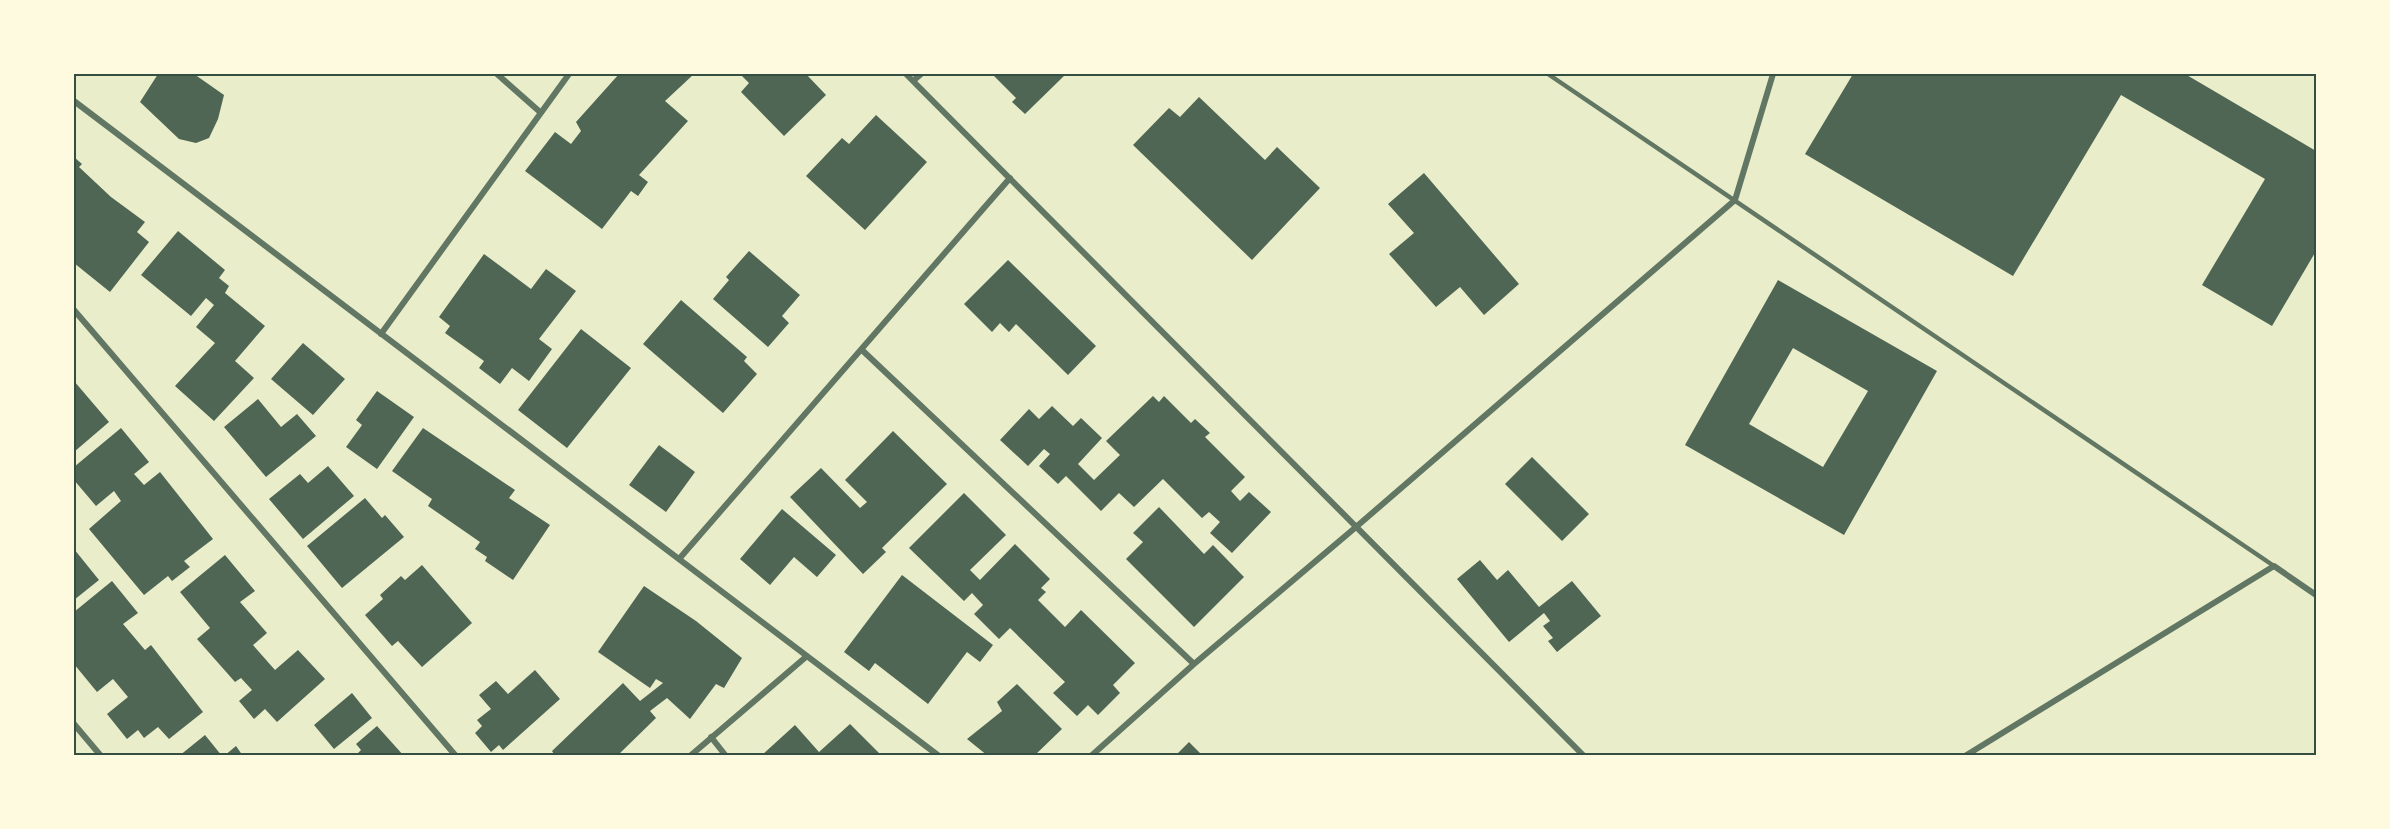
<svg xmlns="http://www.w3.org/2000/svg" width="2390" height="829" font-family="Rubik,sans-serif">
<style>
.building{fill:#4f6655;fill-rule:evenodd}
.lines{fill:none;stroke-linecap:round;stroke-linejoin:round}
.service{stroke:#617663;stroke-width:4.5}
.minor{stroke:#617663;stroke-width:6}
.neatline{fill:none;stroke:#344e41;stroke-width:2}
</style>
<rect width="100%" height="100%" fill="#e9edc9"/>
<path class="building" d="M 158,74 L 194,74 L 224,95 L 218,119 L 209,138 L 196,143 L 179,139 L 140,102 Z
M 619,74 L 694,74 L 665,101 L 688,121 L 639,175 L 648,182 L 638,196 L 631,191 L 602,229 L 525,171 L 555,132 L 571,144 L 581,131 L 576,122 Z
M 740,74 L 806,74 L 826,95 L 784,136 L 741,92 L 749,83 Z
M 992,74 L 1066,74 L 1025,114 L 1012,102 L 1016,98 Z
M 1853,74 L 2185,74 L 2316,151 L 2316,251 L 2272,326 L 2202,285 L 2265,179 L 2121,95 L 2013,276 L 1805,154 Z
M 1199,97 L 1265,160 L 1277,147 L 1320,188 L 1252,260 L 1133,145 L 1169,108 L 1180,117 Z
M 876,115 L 927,162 L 865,230 L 806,176 L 842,138 L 849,144 Z
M 74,157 L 82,164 L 79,167 L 111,197 L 145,222 L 137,232 L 149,242 L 110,292 L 74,263 L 76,253 L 74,250 Z
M 1424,173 L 1519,284 L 1484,315 L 1460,287 L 1436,307 L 1389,254 L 1414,233 L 1388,204 Z
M 178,231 L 225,270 L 219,278 L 229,286 L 225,293 L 265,326 L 235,361 L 254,378 L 214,421 L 175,386 L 215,343 L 196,327 L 214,305 L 206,298 L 191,316 L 141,275 Z
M 749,251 L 800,295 L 782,316 L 789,323 L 768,347 L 713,299 L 729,280 L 726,277 Z
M 484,254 L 531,289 L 546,269 L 576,291 L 539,339 L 552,349 L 529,381 L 512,368 L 500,384 L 479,368 L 484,361 L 445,333 L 450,326 L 439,317 Z
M 1008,260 L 1096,346 L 1068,375 L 1016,324 L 1009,332 L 1000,323 L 992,332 L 964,304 Z
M 1778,280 L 1937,371 L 1844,535 L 1685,445 ZM 1793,348 L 1868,391 L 1823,467 L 1749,424 Z
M 681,300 L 747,357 L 744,361 L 757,374 L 723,413 L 643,344 Z
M 581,329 L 631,368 L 567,448 L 518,410 Z
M 303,343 L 345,379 L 313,415 L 271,379 Z
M 74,381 L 109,422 L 74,452 Z
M 377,391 L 414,417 L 377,469 L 346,447 L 362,425 L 356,420 Z
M 1153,396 L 1159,402 L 1164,396 L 1191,423 L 1195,419 L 1210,433 L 1205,437 L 1245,477 L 1231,491 L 1240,501 L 1249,492 L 1271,512 L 1232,553 L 1210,533 L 1220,522 L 1209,512 L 1202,518 L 1163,479 L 1134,507 L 1119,493 L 1101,511 L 1066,476 L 1058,484 L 1039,466 L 1050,454 L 1044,449 L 1028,466 L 1000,440 L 1029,409 L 1039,419 L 1052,406 L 1073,426 L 1081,418 L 1102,438 L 1078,464 L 1094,480 L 1120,455 L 1106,441 Z
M 258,399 L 281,427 L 297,414 L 316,436 L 266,477 L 224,427 Z
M 121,428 L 149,462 L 134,474 L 144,485 L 160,472 L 213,539 L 184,561 L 190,567 L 172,581 L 168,576 L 144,595 L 89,529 L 121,501 L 114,491 L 96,506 L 74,480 L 74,467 Z
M 423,428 L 515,490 L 509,498 L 550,525 L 513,580 L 485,561 L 487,557 L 475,549 L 480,542 L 428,506 L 432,499 L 392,471 Z
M 893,431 L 947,484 L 882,548 L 886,552 L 863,574 L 790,497 L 821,468 L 860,508 L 867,502 L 845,480 Z
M 659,445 L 695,472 L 666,512 L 629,485 Z
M 1532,457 L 1589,514 L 1562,541 L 1505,484 Z
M 328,466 L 354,496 L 303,539 L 269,499 L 300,474 L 308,483 Z
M 964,493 L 1006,535 L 970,570 L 980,580 L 1015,544 L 1050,579 L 1041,588 L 1046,592 L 1038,600 L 1065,627 L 1081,610 L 1135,663 L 1113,685 L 1120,693 L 1098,715 L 1088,705 L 1077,716 L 1053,693 L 1065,682 L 1010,628 L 999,639 L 974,614 L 983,605 L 972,593 L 964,601 L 909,548 Z
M 365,498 L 382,518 L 385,515 L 404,537 L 342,588 L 307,546 Z
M 1159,507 L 1204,554 L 1213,545 L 1244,577 L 1194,627 L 1126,559 L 1143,542 L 1133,533 Z
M 782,509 L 836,555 L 817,577 L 794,557 L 770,585 L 740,559 Z
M 74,549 L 99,580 L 74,600 Z
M 225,555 L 255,591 L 240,602 L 267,633 L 253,645 L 275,670 L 298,650 L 325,679 L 277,722 L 265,709 L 254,719 L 239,701 L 252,690 L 241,678 L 235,682 L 197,639 L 210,628 L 180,592 Z
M 1480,560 L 1497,580 L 1508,570 L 1539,607 L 1572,581 L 1601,616 L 1557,652 L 1548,641 L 1553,638 L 1543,626 L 1550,621 L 1544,613 L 1509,642 L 1457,579 Z
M 422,565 L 472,623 L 422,667 L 398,641 L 392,646 L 365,615 L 383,599 L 380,595 L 401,576 L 405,580 Z
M 902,575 L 993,645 L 980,662 L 967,652 L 928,704 L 875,663 L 869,671 L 844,652 Z
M 112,581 L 138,613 L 123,624 L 145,650 L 151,645 L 203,712 L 169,739 L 158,727 L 144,738 L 138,730 L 127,739 L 107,714 L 128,697 L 113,679 L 97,692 L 74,664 L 74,612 Z
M 644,586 L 696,621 L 742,658 L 724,688 L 716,684 L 690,719 L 667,698 L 650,711 L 656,718 L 617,756 L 555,756 L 552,751 L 623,683 L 640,701 L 663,683 L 656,679 L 650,688 L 598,652 Z
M 535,670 L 560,699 L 503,750 L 499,745 L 491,752 L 475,733 L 482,726 L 477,720 L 491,709 L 479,695 L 496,681 L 508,694 Z
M 1017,684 L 1062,729 L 1034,756 L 988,756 L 967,739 L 1002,711 L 997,702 Z
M 352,693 L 372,718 L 334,749 L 314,725 Z
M 850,724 L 882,756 L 761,756 L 795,725 L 819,752 Z
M 377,726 L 404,756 L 355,756 L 361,750 L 356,744 Z
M 205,735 L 222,756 L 179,756 Z
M 1189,742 L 1203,756 L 1175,756 Z
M 236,746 L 243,756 L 224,756 Z"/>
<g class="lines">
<path class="service" d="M 1548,74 L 2274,566"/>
<path class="minor" d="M 497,74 L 540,112
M 906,74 L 1584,756
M 913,81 L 921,74
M 74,101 L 939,756
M 74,310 L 456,756
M 381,334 L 569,74
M 862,350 L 1194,664
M 679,559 L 1010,178
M 74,724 L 101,756
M 711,737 L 726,756
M 690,756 L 807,656
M 1091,756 L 1194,664 L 1356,527 L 1735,200 L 1773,74
M 1965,756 L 2274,566 L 2316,595"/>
</g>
<rect width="2390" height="829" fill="none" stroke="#fefae0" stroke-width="150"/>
<rect x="75" y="75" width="2240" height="679" class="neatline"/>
</svg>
